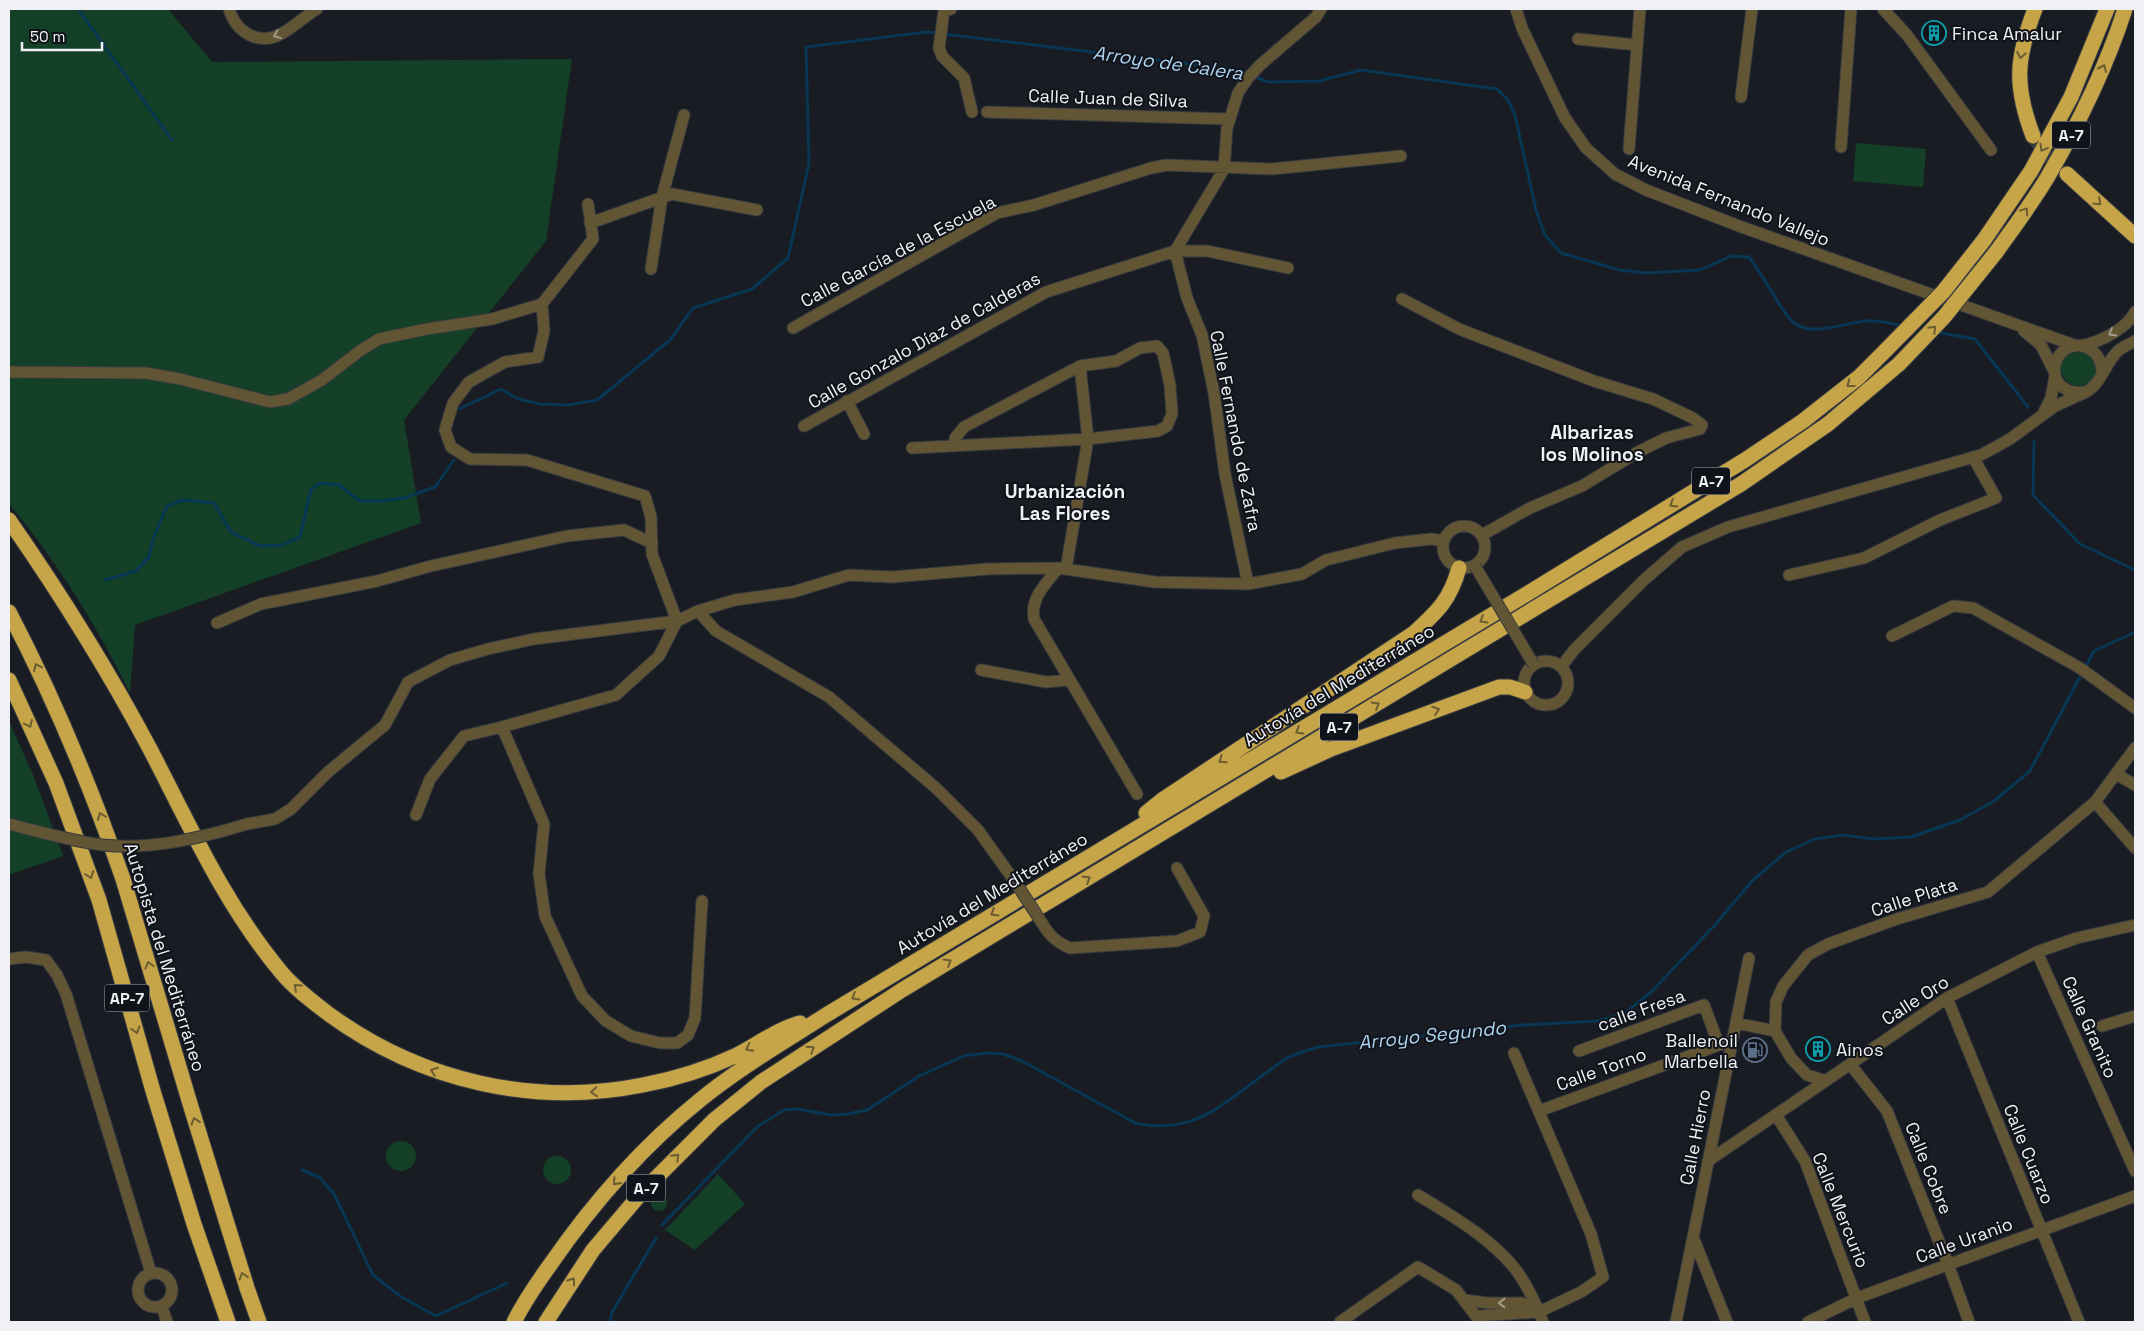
<svg xmlns="http://www.w3.org/2000/svg" width="2144" height="1331" font-family="'Space Grotesk',sans-serif">
<style>
.green{fill:#134026}
.lines{fill:none;stroke-linecap:round;stroke-linejoin:round}
.stream{stroke:#073754;stroke-width:3}
.highway-tunnel{stroke:#393d43;stroke-width:15;stroke-dasharray:15 8;stroke-linecap:butt}
.street-casing{stroke:#373b41;stroke-width:13}
.highway-casing{stroke:#373b41;stroke-width:17}
.street{stroke:#625534;stroke-width:11}
.highway{stroke:#c6a448;stroke-width:15}
.street-bridge-casing{stroke:#373b41;stroke-width:13;stroke-linecap:butt}
.highway-bridge-casing{stroke:#373b41;stroke-width:17;stroke-linecap:butt}
.street-bridge{stroke:#625534;stroke-width:11}
.highway-bridge{stroke:#c6a448;stroke-width:15}
.oneway{stroke:#a19b8b}
.oneway2{stroke:#6b5c31}
.labels{text-anchor:middle;dominant-baseline:central;stroke-width:4;stroke-linejoin:round;paint-order:stroke}
.shield{fill:#10131a;stroke:#acaeb4;stroke-width:1}
.shield-label{font-size:16px;font-weight:bold;fill:#eff1f6}
.poi-label{font-size:18px;fill:#eff1f6;stroke:#10131a;text-anchor:start}
.street-label{font-size:18px;fill:#eff1f6;stroke:#10131a}
.water-label{font-size:19px;font-style:italic;fill:#acd3f0;stroke:#10131a}
.neighbourhood-label{font-size:19px;font-weight:bold;fill:#eff1f6;stroke:#10131a}
</style>
<rect width="100%" height="100%" fill="#191d23"/>
<path class="green" d="M 9,9 L 168,9 L 212,62 L 572,59 L 546,241 L 404,420 L 421,523 L 135,625 L 130,693 C 97,626 57,561 9,504 Z
M 1856,143 L 1926,149 L 1923,187 L 1853,181 Z
M2061 368a18 18 0 1 1 36 0a18 18 0 1 1-36 0Z
M 9,721 L 34,777 L 63,856 L 9,875 Z
M386 1156a15 15 0 1 1 30 0a15 15 0 1 1-30 0Z
M543 1170a14 14 0 1 1 28 0a14 14 0 1 1-28 0Z
M 718,1174 L 745,1204 L 695,1250 L 665,1230 Z
M651 1203a8 8 0 1 1 16 0a8 8 0 1 1-16 0Z"/>
<g class="lines">
<path class="stream" d="M 78,9 L 172,140
M 944,34 L 1239,70 L 1268,82 L 1319,81 L 1361,70 L 1497,89 L 1508,100 L 1515,115 L 1536,210 L 1545,235 L 1561,253 L 1620,270 L 1646,273 L 1700,270 L 1731,256 L 1749,257 C 1764,276 1774,299 1789,318 C 1807,340 1842,323 1865,321 C 1877,319 1891,324 1903,326
M 1936,332 L 1975,339 L 2028,407
M 459,409 L 501,389 L 518,399 L 540,404 L 568,405 L 597,400 L 670,340 L 693,308 L 752,289 L 788,258 L 809,163 L 806,47 L 926,32 L 937,33
M 2034,441 L 2033,495 L 2080,544 L 2135,570
M 105,580 L 136,571 L 149,557 L 153,539 L 167,506 L 183,500 L 214,503 L 231,532 L 260,546 L 282,545 L 300,537 L 311,489 L 320,483 L 339,485 L 360,501 L 382,501 L 404,498 L 435,487 L 454,460
M 2085,668 L 2094,651 L 2135,632
M 302,1170 L 319,1177 L 334,1194 L 373,1275 L 400,1296 L 436,1316 L 507,1283
M 662,1225 L 757,1127 L 784,1110 L 797,1109 L 831,1115 L 848,1114 L 867,1110 L 919,1076 L 964,1056 L 986,1053 L 1003,1054 L 1022,1061 L 1135,1123 C 1193,1135 1219,1107 1263,1075 C 1272,1069 1280,1062 1289,1057 C 1298,1053 1309,1050 1318,1047 L 1523,1025 L 1597,1021 L 1624,1014 L 1651,992 L 1714,926 L 1752,881 L 1786,852 L 1815,839 L 1842,835 L 1874,839 L 1911,837 L 1960,820 L 1994,801 L 2030,771 L 2082,673
M 610,1322 L 612,1312 L 656,1238"/>
<path class="highway-tunnel" d="M 2033,136 L 2049,157 L 2065,172"/>
<defs>
<path id="street" d="M 229,9 C 236,32 258,46 281,34 C 294,27 305,16 317,9
M 951,9 L 944,11 L 939,48 L 942,56 L 964,78 L 972,112
M 1516,9 L 1522,28 L 1565,118 L 1586,148 L 1615,174 L 1646,190 L 1739,226 L 2074,345
M 1883,9 L 1907,35 L 1991,150
M 1578,39 L 1637,45
M 1741,97 L 1752,9
M 987,112 L 1229,119
M 1841,147 L 1851,9
M 1629,149 L 1640,9
M 588,204 L 593,239 L 542,304 L 544,331 L 538,357 L 505,362 L 469,382 L 453,403 L 445,430 L 451,447 L 470,459 L 527,460 L 645,496 L 651,517 L 652,554 L 677,621
M 590,223 L 672,194 L 757,210
M 651,269 L 662,197 L 684,115
M 1402,299 L 1459,329 L 1594,381 L 1653,399 L 1693,418 L 1702,425 L 1700,429 L 1666,438 L 1638,452 L 1582,486 L 1530,508 L 1482,535
M 2135,312 C 2126,329 2103,340 2085,345 C 2078,346 2072,345 2066,349 C 2052,358 2050,379 2064,388 C 2071,393 2078,393 2086,392 C 2102,383 2105,363 2118,351 C 2122,347 2130,344 2135,341
M 793,328 L 997,213 L 1034,205 L 1151,168 L 1167,165 L 1272,169 L 1401,156
M 2024,331 L 2041,345 L 2054,371
M 2082,346 C 2096,350 2102,359 2102,374
M 9,372 L 146,373 L 180,379 L 270,402 L 288,399 L 322,380 L 361,350 L 379,339 L 427,329 L 492,319 L 542,304
M 847,401 L 864,434
M 2044,412 L 2051,398 L 2055,376
M 804,426 L 1046,292 L 1175,251 L 1207,251 L 1288,268
M 912,448 L 1088,439 L 1158,431 L 1167,426 L 1172,414 L 1170,385 L 1163,353 L 1157,346 L 1140,348 L 1116,361 L 1080,366 L 964,427 L 955,438 L 955,446
M1443 547a21 21 0 1 1 42 0a21 21 0 1 1-42 0Z
M 1058,568 C 1046,584 1030,598 1034,619 L 1137,794
M 1066,569 L 1088,439 L 1080,366
M 1789,575 L 1864,558 L 1940,520 L 1996,498 L 1973,457
M 1248,584 L 1225,474 L 1214,393 L 1202,335 L 1187,298 L 1175,251 L 1224,169 L 1227,128 L 1238,93 L 1248,78 L 1260,65 L 1316,17 L 1321,9
M 698,611 L 716,631 L 829,697 L 936,788 L 978,830 L 1016,883
M 217,623 L 261,604 L 377,581 L 431,566 L 567,536 L 624,530 L 652,543
M 1892,636 L 1953,606 L 1973,608 L 2080,668 L 2135,708
M1524 683a22 22 0 1 1 44 0a22 22 0 1 1-44 0Z
M 1561,667 L 1574,650 L 1645,579 L 1682,547 L 1728,527 L 1981,455 L 2010,439 L 2055,406 L 2086,392
M 981,670 L 1046,682 L 1068,680
M 2116,774 L 2135,785
M 2095,802 L 2135,848
M 416,815 L 430,779 L 464,736 L 502,727
M 247,824 L 275,819 L 291,809 L 328,772 L 385,725 L 408,682 L 450,660 L 488,649 L 534,639 L 677,621
M 702,901 L 695,1018 L 688,1035 L 677,1043 L 660,1043 L 631,1036 L 606,1021 L 582,996 L 545,916 L 539,874 L 544,824 L 502,727 L 616,695 L 659,656 L 677,621 L 698,611 L 735,600 L 793,592 L 849,575 L 892,577 L 988,569 L 1058,568 L 1155,582 L 1248,584 L 1302,574 L 1326,560 L 1395,543 L 1431,539 L 1444,541
M 1042,923 C 1049,935 1056,942 1070,948 L 1177,941 L 1200,932 L 1204,916 L 1177,868
M 2037,952 L 2135,1171
M 9,959 L 26,957 L 46,960 L 57,975 L 66,994 L 151,1273
M 1947,998 L 2079,1322
M 1736,1023 L 1775,1031
M 2102,1026 L 2135,1016
M 1579,1051 L 1704,1005 L 1719,1045
M 1850,1064 L 1887,1111 L 1948,1264 L 1969,1322
M 1826,1081 L 1807,1075 L 1791,1058 L 1775,1031 L 1776,1002 L 1783,986 L 1808,955 L 1828,944 L 1897,919 L 1988,892 L 2095,802 L 2135,748
M 1539,1111 L 1719,1045 L 1732,1041
M 1776,1115 L 1805,1161 L 1865,1322
M 1708,1161 L 1947,998 L 2037,952 L 2077,938 L 2135,925
M 1418,1195 C 1452,1216 1491,1238 1516,1270 C 1528,1286 1536,1304 1543,1322
M 1693,1237 L 1727,1322
M138 1290a17 17 0 1 1 34 0a17 17 0 1 1-34 0Z
M 1464,1300 L 1488,1303 L 1522,1303 L 1539,1312
M 162,1307 L 167,1322
M 1476,1316 L 1539,1312 L 1581,1292 L 1603,1277 L 1591,1234 L 1514,1053
M 1340,1322 L 1418,1267 L 1456,1290 L 1476,1316
M 1676,1322 L 1749,958
M 1808,1322 L 1857,1298 L 2135,1196"/>
<path id="highway" d="M 2033,136 C 2014,86 2016,58 2035,9
M 2067,174 L 2135,236
M 1984,240 L 2031,171 L 2071,97 L 2107,9
M 1997,251 C 2014,227 2032,203 2047,178 C 2078,125 2106,68 2125,9
M 9,520 C 61,595 107,668 150,749 C 190,826 225,905 281,972 C 294,988 313,1002 330,1015 C 421,1081 533,1107 643,1085 C 675,1079 707,1069 737,1055 C 758,1044 778,1029 800,1023
M 9,612 C 54,698 91,787 123,879 L 191,1107 L 247,1288 L 259,1322
M 9,680 L 56,783 L 99,900 L 153,1091 L 194,1224 L 228,1322
M 1281,772 L 1331,749 L 1499,687 L 1510,687 L 1525,692
M 1146,813 L 1162,800 L 1414,633 C 1438,611 1450,600 1459,568
M 514,1322 C 524,1302 537,1283 550,1265 C 592,1204 643,1146 700,1100 C 739,1068 784,1042 826,1015 L 1525,595 L 1745,460 L 1803,421 L 1859,377 L 1886,350
M 546,1322 L 593,1250 L 643,1191 L 714,1120 L 761,1082 L 902,990 L 1741,484 L 1828,424 L 1899,364"/>
</defs>
<use href="#street" class="street-casing"/>
<use href="#highway" class="highway-casing"/>
<use href="#street" class="street"/>
<use href="#highway" class="highway"/>
<defs>
<path id="street-bridge" d="M 1475,566 L 1534,665
M 9,824 C 40,832 71,841 103,845 C 152,850 201,838 247,824
M 1016,883 L 1042,923"/>
<path id="highway-bridge" d="M 1886,350 L 1943,292 L 1984,240
M 1899,364 L 1944,317 L 1997,251"/>
</defs>
<use href="#street-bridge" class="street-bridge-casing"/>
<use href="#highway-bridge" class="highway-bridge-casing"/>
<use href="#street-bridge" class="street-bridge"/>
<use href="#highway-bridge" class="highway-bridge"/>
</g>
<defs><path id="oneway-chevron" d="M-2-3.5L2.5 0L-2 3.5" fill="none" stroke-width="1.6" stroke-linecap="round" stroke-linejoin="round" transform="scale(1.25)"/></defs>
<g class="oneway">
<use href="#oneway-chevron" transform="translate(277 35) rotate(158)"/>
<use href="#oneway-chevron" transform="translate(2112 333) rotate(150)"/>
<use href="#oneway-chevron" transform="translate(1502 1303) rotate(180)"/>
</g>
<g class="oneway2">
<use href="#oneway-chevron" transform="translate(2021 55) rotate(100)"/>
<use href="#oneway-chevron" transform="translate(2103 68) rotate(-66)"/>
<use href="#oneway-chevron" transform="translate(2043 148) rotate(119)"/>
<use href="#oneway-chevron" transform="translate(2098 202) rotate(43)"/>
<use href="#oneway-chevron" transform="translate(2025 211) rotate(-56)"/>
<use href="#oneway-chevron" transform="translate(1933 329) rotate(-45)"/>
<use href="#oneway-chevron" transform="translate(1850 384) rotate(142)"/>
<use href="#oneway-chevron" transform="translate(1673 504) rotate(148)"/>
<use href="#oneway-chevron" transform="translate(1483 620) rotate(149)"/>
<use href="#oneway-chevron" transform="translate(37 667) rotate(-115)"/>
<use href="#oneway-chevron" transform="translate(1376 705) rotate(-31)"/>
<use href="#oneway-chevron" transform="translate(1436 710) rotate(-20)"/>
<use href="#oneway-chevron" transform="translate(29 724) rotate(65)"/>
<use href="#oneway-chevron" transform="translate(1299 731) rotate(149)"/>
<use href="#oneway-chevron" transform="translate(1222 760) rotate(146)"/>
<use href="#oneway-chevron" transform="translate(101 816) rotate(-111)"/>
<use href="#oneway-chevron" transform="translate(90 875) rotate(70)"/>
<use href="#oneway-chevron" transform="translate(1087 879) rotate(-31)"/>
<use href="#oneway-chevron" transform="translate(994 913) rotate(149)"/>
<use href="#oneway-chevron" transform="translate(948 962) rotate(-31)"/>
<use href="#oneway-chevron" transform="translate(149 965) rotate(-106)"/>
<use href="#oneway-chevron" transform="translate(297 987) rotate(-138)"/>
<use href="#oneway-chevron" transform="translate(855 997) rotate(149)"/>
<use href="#oneway-chevron" transform="translate(136 1030) rotate(74)"/>
<use href="#oneway-chevron" transform="translate(749 1048) rotate(153)"/>
<use href="#oneway-chevron" transform="translate(811 1049) rotate(-33)"/>
<use href="#oneway-chevron" transform="translate(434 1071) rotate(-159)"/>
<use href="#oneway-chevron" transform="translate(594 1092) rotate(175)"/>
<use href="#oneway-chevron" transform="translate(195 1121) rotate(-107)"/>
<use href="#oneway-chevron" transform="translate(676 1157) rotate(-45)"/>
<use href="#oneway-chevron" transform="translate(616 1182) rotate(132)"/>
<use href="#oneway-chevron" transform="translate(243 1276) rotate(-107)"/>
<use href="#oneway-chevron" transform="translate(572 1281) rotate(-55)"/>
</g>
<defs>
<symbol id="building-ring" viewBox="-11 -11 22 22"><circle r="9.5" fill="#10131a" stroke="#0f9aa8" stroke-width="1.5"/><path d="M-4-6H4V6H1V3H-1V6H-4ZM-2.5-4.3h1.7v1.8h-1.7ZM.8-4.3h1.7v1.8H.8ZM-2.5-1h1.7V.8h-1.7ZM.8-1h1.7V.8H.8Z" fill="#0f9aa8"/></symbol>
<symbol id="fuel-ring" viewBox="-11 -11 22 22"><circle r="9.5" fill="#10131a" stroke="#5c6f8a" stroke-width="1.5"/><path d="M-5.5-6h7V0h2V4h1.3V-2.5L3-4.5l.8-.8L6-3V5H2.5V1h-1V6h-7ZM-4.2-4.7v3.2H.2V-4.7Z" fill="#5c6f8a"/></symbol>
</defs>
<g fill-rule="evenodd">
<use href="#building-ring" x="1920" y="19" width="28" height="28"/>
<use href="#building-ring" x="1804" y="1035" width="28" height="28"/>
<use href="#fuel-ring" x="1741" y="1036" width="28" height="28"/>
</g>
<g class="labels">
<g class="shield">
<rect x="2052" y="121.5" width="38" height="27" rx="4"/>
<rect x="1692" y="467.5" width="38" height="27" rx="4"/>
<rect x="1320" y="713.5" width="38" height="27" rx="4"/>
<rect x="104.5" y="984.5" width="45" height="27" rx="4"/>
<rect x="627" y="1174.5" width="38" height="27" rx="4"/>
</g>
<g class="shield-label">
<text x="2071" y="135">A-7</text>
<text x="1711" y="481">A-7</text>
<text x="1339" y="727">A-7</text>
<text x="127" y="998">AP-7</text>
<text x="646" y="1188">A-7</text>
</g>
<g class="poi-label">
<text x="1952" y="33">Finca Amalur</text>
<text x="1738" y="1040" text-anchor="end">Ballenoil<tspan x="1738" dy="21">Marbella</tspan></text>
<text x="1836" y="1049">Ainos</text>
</g>
<g class="street-label">
<text transform="translate(1108 98) rotate(2)">Calle Juan de Silva</text>
<text transform="translate(1729 200) rotate(22)">Avenida Fernando Vallejo</text>
<text transform="translate(898 251) rotate(-28)">Calle García de la Escuela</text>
<text transform="translate(924 340) rotate(-29)">Calle Gonzalo Díaz de Calderas</text>
<text transform="translate(1236 431) rotate(79)">Calle Fernando de Zafra</text>
<text transform="translate(1339 685) rotate(-31)">Autovía del Mediterráneo</text>
<text transform="translate(992 893) rotate(-31)">Autovía del Mediterráneo</text>
<text transform="translate(1914 897) rotate(-18)">Calle Plata</text>
<text transform="translate(165 957) rotate(73)">Autopista del Mediterráneo</text>
<text transform="translate(1915 1000) rotate(-33)">Calle Oro</text>
<text transform="translate(1641 1010) rotate(-20)">calle Fresa</text>
<text transform="translate(2090 1027) rotate(66)">Calle Granito</text>
<text transform="translate(1601 1069) rotate(-20)">Calle Torno</text>
<text transform="translate(1695 1137) rotate(-79)">Calle Hierro</text>
<text transform="translate(2029 1154) rotate(68)">Calle Cuarzo</text>
<text transform="translate(1929 1168) rotate(68)">Calle Cobre</text>
<text transform="translate(1841 1210) rotate(68)">Calle Mercurio</text>
<text transform="translate(1964 1240) rotate(-20)">Calle Uranio</text>
</g>
<g class="water-label">
<text transform="translate(1168 63) rotate(8)">Arroyo de Calera</text>
<text transform="translate(1432 1035) rotate(-6)">Arroyo Segundo</text>
</g>
<g class="neighbourhood-label">
<text x="1592" y="432">Albarizas<tspan x="1592" dy="22">los Molinos</tspan></text>
<text x="1065" y="491">Urbanización<tspan x="1065" dy="22">Las Flores</tspan></text>
</g>
</g>
<rect width="2144" height="1331" fill="none" stroke="#eff1f6" stroke-width="20"/>
<path d="M22 42v8h80v-8" fill="none" stroke="#eff1f6" stroke-width="2.5"/>
<text x="30" y="42" font-size="15" fill="#eff1f6" stroke="#10131a" stroke-width="4" paint-order="stroke">50 m</text>
</svg>
